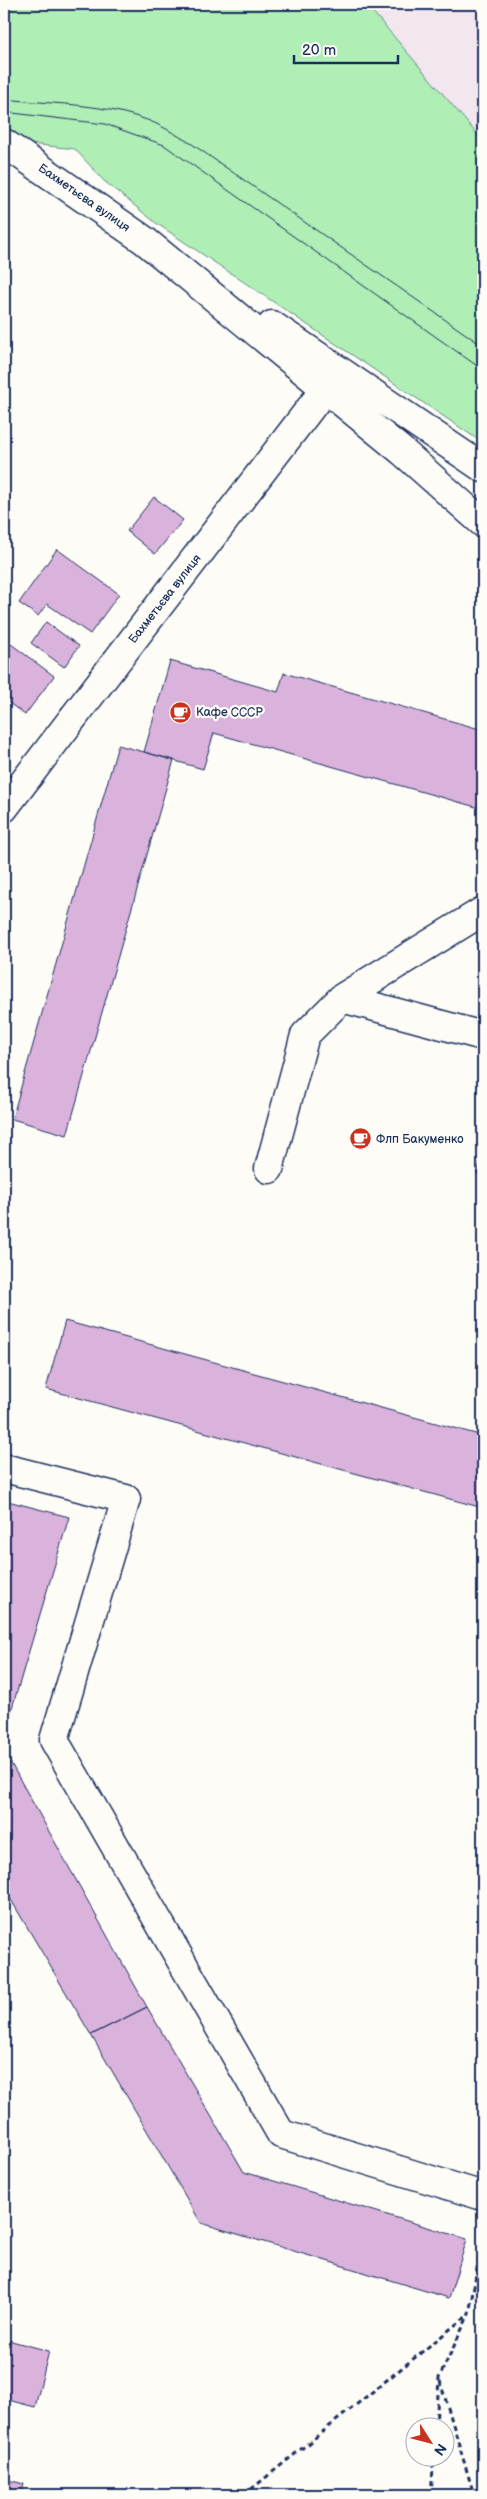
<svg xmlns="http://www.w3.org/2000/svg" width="487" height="2499" font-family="'Balsamiq Sans',sans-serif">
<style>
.built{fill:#f2e6ef}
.green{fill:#afeeb5;stroke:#658e8a}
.building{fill:#dab3dc;stroke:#1b2f5e}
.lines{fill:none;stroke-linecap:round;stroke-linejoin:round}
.minor-casing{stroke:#1b2f5e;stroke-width:31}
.major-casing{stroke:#1b2f5e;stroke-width:31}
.path{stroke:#1b2f5e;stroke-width:3;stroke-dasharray:5 4;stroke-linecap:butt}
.minor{stroke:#fdfcf7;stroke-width:28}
.major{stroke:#fdfcf7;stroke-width:28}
.tram{stroke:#1b2f5e;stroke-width:1}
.rail{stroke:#1b2f5e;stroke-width:4;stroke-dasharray:8 4;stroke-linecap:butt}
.labels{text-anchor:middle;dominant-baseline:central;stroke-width:4.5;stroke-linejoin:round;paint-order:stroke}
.street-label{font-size:12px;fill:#1b2f5e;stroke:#fdfcf7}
.poi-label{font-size:12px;fill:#1b2f5e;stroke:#fdfcf7;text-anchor:start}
</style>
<rect width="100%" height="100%" fill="#fdfcf7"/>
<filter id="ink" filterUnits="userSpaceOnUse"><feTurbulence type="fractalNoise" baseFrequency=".02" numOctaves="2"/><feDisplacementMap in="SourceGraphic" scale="10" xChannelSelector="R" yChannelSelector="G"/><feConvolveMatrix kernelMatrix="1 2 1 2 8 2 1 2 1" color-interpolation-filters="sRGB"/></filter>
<g filter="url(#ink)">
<path class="built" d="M 366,4 L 483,4 L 483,141 L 482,140 Z"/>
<path class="green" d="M 4,4 L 366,4 L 483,141 L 483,443 L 156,223 L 104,181 L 75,149 L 4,141 Z"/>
<path class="building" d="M 154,497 L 183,520 L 155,554 L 127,531 Z
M 57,549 L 119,594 L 90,634 L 47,604 L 38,616 L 19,603 Z
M 46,622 L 79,646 L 64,667 L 31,643 Z
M 11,644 L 54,676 L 25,715 L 4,699 L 4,653 Z
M 170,661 L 278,692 L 284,673 L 483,730 L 483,809 L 214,733 L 203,769 L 144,752 Z
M 118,745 L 174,760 L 67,1135 L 12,1119 Z
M 483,1151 L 483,1176 L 477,1174 Z
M 65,1321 L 483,1436 L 483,1508 L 46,1389 Z
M 4,1500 L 69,1517 L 4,1735 Z
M 4,1751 L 147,2007 L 91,2035 L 4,1888 Z
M 147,2007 L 244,2172 L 467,2239 L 449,2298 L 201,2223 L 91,2035 Z
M 4,2339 L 49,2351 L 35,2407 L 4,2399 Z
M 4,2479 L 24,2484 L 21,2495 L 4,2495 Z"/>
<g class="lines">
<defs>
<path id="minor" d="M 4,808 L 325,389
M 342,998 L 483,1036
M 269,1169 L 305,1035 L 342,998 L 483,911
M 4,1468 L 126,1499 L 54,1740 L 281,2134 L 483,2196"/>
<path id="major" d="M 4,143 L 144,240 L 403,452 L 483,523
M 272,325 L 483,468"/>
</defs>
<use href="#minor" class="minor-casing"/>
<use href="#major" class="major-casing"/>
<path class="path" d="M 440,2381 L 474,2495
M 436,2426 L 439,2378 L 469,2314 L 483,2235
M 244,2495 L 469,2314
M 431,2495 L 434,2456"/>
<use href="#minor" class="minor"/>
<use href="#major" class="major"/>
<path class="tram" d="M 4,99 C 50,104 97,103 141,118 C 159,123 176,135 192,144 L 483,346
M 4,112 L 105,124 L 164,145 L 483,370"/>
<path class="rail" d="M 478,4 L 483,10"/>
</g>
</g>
<defs>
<symbol id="cafe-disc" viewBox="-11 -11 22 22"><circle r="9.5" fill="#c8321e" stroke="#fdfcf7"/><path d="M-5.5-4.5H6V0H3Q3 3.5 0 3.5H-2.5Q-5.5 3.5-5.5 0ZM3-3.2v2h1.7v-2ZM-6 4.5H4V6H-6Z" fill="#fff"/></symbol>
</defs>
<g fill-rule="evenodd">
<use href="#cafe-disc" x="168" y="700" width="25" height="25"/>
<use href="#cafe-disc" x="348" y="1126" width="25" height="25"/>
</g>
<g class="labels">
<g class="street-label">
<text transform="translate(84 198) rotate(35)">Бахметьєва вулиця</text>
<text transform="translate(165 599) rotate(-52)">Бахметьєва вулиця</text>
</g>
<g class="poi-label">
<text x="196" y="712">Кафе СССР</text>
<text x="376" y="1139">Флп Бакуменко</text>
</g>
</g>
<rect width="487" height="2499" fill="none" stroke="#fdfcf7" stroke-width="20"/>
<rect x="10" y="10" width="467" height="2479" fill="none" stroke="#1b2f5e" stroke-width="2" filter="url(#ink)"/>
<g transform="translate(430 2442) rotate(126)"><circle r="24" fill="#fdfcf7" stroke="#a3aaba"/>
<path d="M0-4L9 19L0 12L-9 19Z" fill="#c8321e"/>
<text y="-8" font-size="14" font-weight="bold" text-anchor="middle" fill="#1b2f5e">N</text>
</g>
<path d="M294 55v8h104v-8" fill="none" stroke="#1b2f5e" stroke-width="2.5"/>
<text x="302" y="55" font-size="15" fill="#1b2f5e" stroke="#fdfcf7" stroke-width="4" paint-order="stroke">20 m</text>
</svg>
